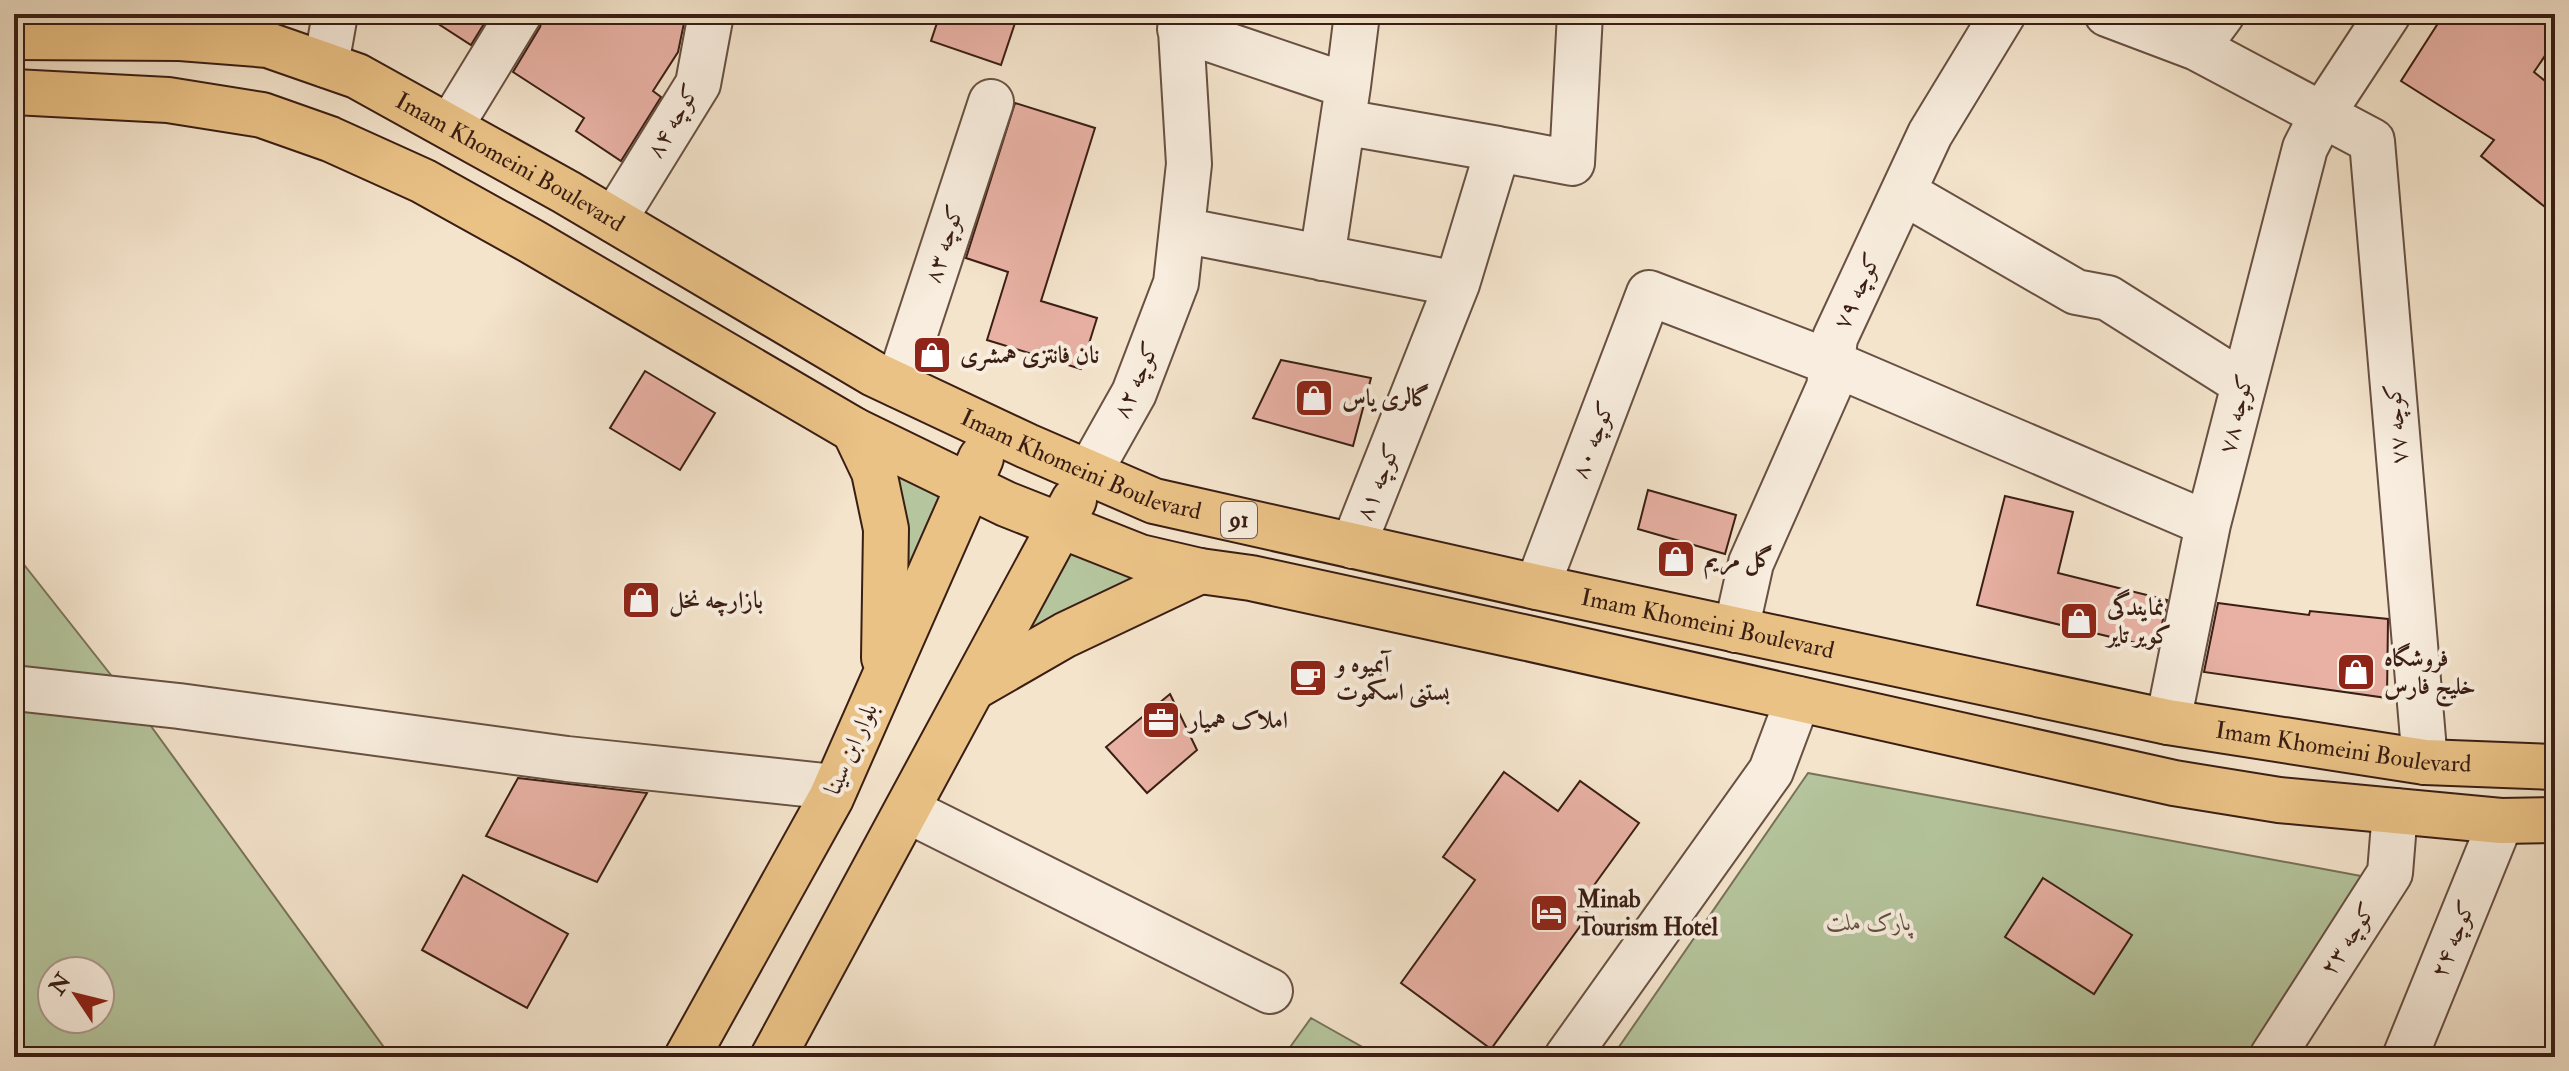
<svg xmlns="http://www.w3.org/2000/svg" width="2569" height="1071" font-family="'IM FELL Double Pica',Amiri,serif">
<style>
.green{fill:#b5c59d;stroke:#787258;stroke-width:2;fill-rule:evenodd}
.building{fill:#e8b1a4;stroke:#3a1e14;stroke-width:2}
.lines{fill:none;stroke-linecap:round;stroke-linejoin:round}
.minor-casing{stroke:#685042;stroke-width:48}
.major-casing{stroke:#3a1e14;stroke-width:48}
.minor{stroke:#f8edde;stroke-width:44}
.major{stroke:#eac286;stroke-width:44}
.labels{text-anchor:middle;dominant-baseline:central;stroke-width:8;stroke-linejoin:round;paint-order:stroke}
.shield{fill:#f8edde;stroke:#735c51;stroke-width:2}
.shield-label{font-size:22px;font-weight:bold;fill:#3a1e14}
.street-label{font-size:24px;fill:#3a1e14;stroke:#f8edde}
.poi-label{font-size:24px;font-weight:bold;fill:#3a1e14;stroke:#f8edde;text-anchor:start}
.park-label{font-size:24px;font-style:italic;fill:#5f503d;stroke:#f8edde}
</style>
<rect width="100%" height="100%" fill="#f4e4cc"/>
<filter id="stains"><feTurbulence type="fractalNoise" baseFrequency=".0025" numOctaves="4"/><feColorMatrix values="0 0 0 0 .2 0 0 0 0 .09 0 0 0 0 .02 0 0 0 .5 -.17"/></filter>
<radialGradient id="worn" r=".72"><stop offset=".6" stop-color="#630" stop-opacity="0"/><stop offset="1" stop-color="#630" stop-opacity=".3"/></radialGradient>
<path class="green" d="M 889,458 L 958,488 L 901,611 Z
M 1063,537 L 1167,573 L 998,660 Z
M 14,552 L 148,722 L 391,1057 L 14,1057 ZM 52,971 L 100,971 L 100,1019 L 52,1019 Z
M 1808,773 L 2377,879 L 2257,1057 L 1612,1057 Z
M 1311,1018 L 1380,1057 L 1283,1057 Z"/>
<path class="building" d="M 423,14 L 490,14 L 471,45 Z
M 544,14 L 671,14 L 684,23 L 678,52 L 653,91 L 661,97 L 621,161 L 576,131 L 584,118 L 513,72 L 540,27 Z
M 940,14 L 1018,14 L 1001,65 L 931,41 Z
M 2444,14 L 2555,14 L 2555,41 L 2534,72 L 2555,89 L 2555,215 L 2481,156 L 2494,140 L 2401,81 Z
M 1015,103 L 1095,128 L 1041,301 L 1097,318 L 1081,369 L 987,340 L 1008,272 L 966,258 Z
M 1281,360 L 1371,378 L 1353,446 L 1253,418 Z
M 645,371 L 715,413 L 680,470 L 610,428 Z
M 1648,490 L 1736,515 L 1725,554 L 1638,529 Z
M 2005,496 L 2073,512 L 2058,573 L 2167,600 L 2157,648 L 1977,605 Z
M 2218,603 L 2309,615 L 2310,611 L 2388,619 L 2387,698 L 2204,672 Z
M 1170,694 L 1197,750 L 1147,793 L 1106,747 Z
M 1504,772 L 1558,811 L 1580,781 L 1639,823 L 1579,906 L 1589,914 L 1491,1049 L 1401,983 L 1475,880 L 1443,857 Z
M 518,778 L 647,793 L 597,882 L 486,836 Z
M 463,875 L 568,934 L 527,1008 L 422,950 Z
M 2043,878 L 2132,935 L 2094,994 L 2005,937 Z"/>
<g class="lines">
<defs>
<path id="minor" d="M 2107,14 L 2197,48 L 2372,141 L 2425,762
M 1180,29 L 1348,86 L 1322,258
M 2197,48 L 2222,14
M 326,65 L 335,14
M 1348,86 L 1357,14
M 1343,122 L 1498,149 L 1457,284 L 1353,546
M 450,127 L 519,14
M 1498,149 L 1572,163 L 1580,14
M 1903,192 L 2076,292 L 2108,298 L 2244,384
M 614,220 L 698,84 L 711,14
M 1182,230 L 1457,284
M 898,385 L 991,102
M 1089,473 L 1134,393 L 1176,283 L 1189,164 L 1180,14
M 1537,587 L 1649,293 L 1832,363 L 2208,524
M 1736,630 L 1751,563 L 1829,387 L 1835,338 L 1930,134 L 2003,14
M 14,688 L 179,706 L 567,759 L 834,787
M 2168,722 L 2208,524 L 2305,148 L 2323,113 L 2388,14
M 907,810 L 1270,991
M 1567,1057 L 1771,771 L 1798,699
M 2272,1057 L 2390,873 L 2395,811
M 2405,1057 L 2501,821"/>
<g id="major">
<path id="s1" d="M 14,37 L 180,38 L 268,45 L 357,76 L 566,192 L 874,374 L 1027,446 L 1154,501 L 1537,587 L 2168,722 L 2425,762 L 2555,767"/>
<path d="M 14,92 L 168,100 L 262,115 L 330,139 L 423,181 L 531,241 L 854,430 L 1006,504 L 1140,557 L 1200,571 L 1251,578 L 1527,638 L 2174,783 L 2279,800 L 2501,821 L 2555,820"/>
<path d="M 854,430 L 874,472 L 886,529 L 884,658"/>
<path d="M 973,688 L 1065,635 L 1200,571"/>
<path d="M 687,1057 L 831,798 L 981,458"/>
<path d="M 773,1057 L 1074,500"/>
</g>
</defs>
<use href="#minor" class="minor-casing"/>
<use href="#major" class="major-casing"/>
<use href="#minor" class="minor"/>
<use href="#major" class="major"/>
</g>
<defs>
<symbol id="shop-square" viewBox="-11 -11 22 22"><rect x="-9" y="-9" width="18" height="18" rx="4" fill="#8f2418" stroke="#f8edde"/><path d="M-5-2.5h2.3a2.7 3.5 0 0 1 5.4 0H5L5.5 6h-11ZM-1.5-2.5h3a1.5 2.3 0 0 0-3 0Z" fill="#fff"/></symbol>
<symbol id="cafe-square" viewBox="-11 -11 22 22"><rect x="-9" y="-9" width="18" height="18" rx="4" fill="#8f2418" stroke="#f8edde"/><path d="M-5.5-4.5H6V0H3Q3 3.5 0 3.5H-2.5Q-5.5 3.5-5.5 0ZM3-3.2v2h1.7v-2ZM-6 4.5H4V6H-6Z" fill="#fff"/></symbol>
<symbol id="office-square" viewBox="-11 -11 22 22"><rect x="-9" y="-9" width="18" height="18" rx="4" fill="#8f2418" stroke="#f8edde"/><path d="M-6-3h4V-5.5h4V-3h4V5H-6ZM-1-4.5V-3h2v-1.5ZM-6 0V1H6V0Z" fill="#fff"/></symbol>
<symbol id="hotel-square" viewBox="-11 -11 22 22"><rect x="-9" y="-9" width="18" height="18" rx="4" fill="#8f2418" stroke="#f8edde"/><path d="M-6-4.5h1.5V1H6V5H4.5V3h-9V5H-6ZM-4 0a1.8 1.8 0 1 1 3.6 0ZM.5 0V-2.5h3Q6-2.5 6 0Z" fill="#fff"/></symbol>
</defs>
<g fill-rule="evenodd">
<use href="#shop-square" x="910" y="333" width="44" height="44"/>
<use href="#shop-square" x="1292" y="376" width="44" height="44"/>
<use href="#shop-square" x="1654" y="537" width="44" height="44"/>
<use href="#shop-square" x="619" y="578" width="44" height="44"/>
<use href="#shop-square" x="2057" y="599" width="44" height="44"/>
<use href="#shop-square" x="2334" y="650" width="44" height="44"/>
<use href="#cafe-square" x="1286" y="656" width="44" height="44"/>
<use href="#office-square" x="1139" y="698" width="44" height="44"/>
<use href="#hotel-square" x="1527" y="891" width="44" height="44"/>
</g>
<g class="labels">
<rect class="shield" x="1221" y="502" width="36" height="36" rx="6"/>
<g class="shield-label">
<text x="1239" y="520">91</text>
</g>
<g class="street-label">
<text transform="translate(673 121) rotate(-60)">کوچه ۸۴</text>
<text stroke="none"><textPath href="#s1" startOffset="524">Imam Khomeini Boulevard</textPath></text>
<text transform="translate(944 244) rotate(-72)">کوچه ۸۳</text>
<text transform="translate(1857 291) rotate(-65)">کوچه ۷۹</text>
<text transform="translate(1136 380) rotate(-66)">کوچه ۸۲</text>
<text transform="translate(2236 414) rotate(-76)">کوچه ۷۸</text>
<text transform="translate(2396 424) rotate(-95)">کوچه ۷۷</text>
<text transform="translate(1593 440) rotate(-69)">کوچه ۸۰</text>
<text stroke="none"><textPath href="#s1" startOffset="1172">Imam Khomeini Boulevard</textPath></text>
<text transform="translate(1378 482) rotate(-68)">کوچه ۸۱</text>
<text stroke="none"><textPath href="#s1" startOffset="1820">Imam Khomeini Boulevard</textPath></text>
<text stroke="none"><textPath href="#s1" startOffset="2468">Imam Khomeini Boulevard</textPath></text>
<text transform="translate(851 749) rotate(-66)">بلوار ابن سینا</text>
<text transform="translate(2348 939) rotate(-57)">کوچه ۲۳</text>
<text transform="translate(2453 939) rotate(-68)">کوچه ۲۴</text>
</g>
<g class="poi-label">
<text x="960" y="355">نان فانتزی همشری</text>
<text x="1342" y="398">گالری یاس</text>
<text x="1704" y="559">گل مریم</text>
<text x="669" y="600">بازارچه نخل</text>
<text x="2107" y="607">نمایندگی<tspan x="2107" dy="28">کویر تایر</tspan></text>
<text x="2384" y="658">فروشگاه<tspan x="2384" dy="28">خلیج فارس</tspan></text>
<text x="1336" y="664">آبمیوه و<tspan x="1336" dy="28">بستنی اسکموت</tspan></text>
<text x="1189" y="720">املاک همیار</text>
<text x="1577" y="899">Minab<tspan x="1577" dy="28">Tourism Hotel</tspan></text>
</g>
<g class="park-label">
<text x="1869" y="922">پارک ملت</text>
</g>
</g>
<rect width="2569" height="1071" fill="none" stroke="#f4e4cc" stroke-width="48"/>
<rect x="16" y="16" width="2537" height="1039" fill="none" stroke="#3a1e14" stroke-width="4"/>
<rect x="24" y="24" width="2521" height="1023" fill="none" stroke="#3a1e14" stroke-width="2"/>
<g transform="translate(76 995) rotate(305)"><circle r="38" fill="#f8edde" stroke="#ac9a8d" stroke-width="2"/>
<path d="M0-6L14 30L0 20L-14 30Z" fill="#8f2418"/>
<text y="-12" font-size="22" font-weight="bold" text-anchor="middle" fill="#3a1e14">N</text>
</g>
<rect width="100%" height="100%" filter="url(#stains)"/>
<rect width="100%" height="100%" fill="url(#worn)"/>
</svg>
